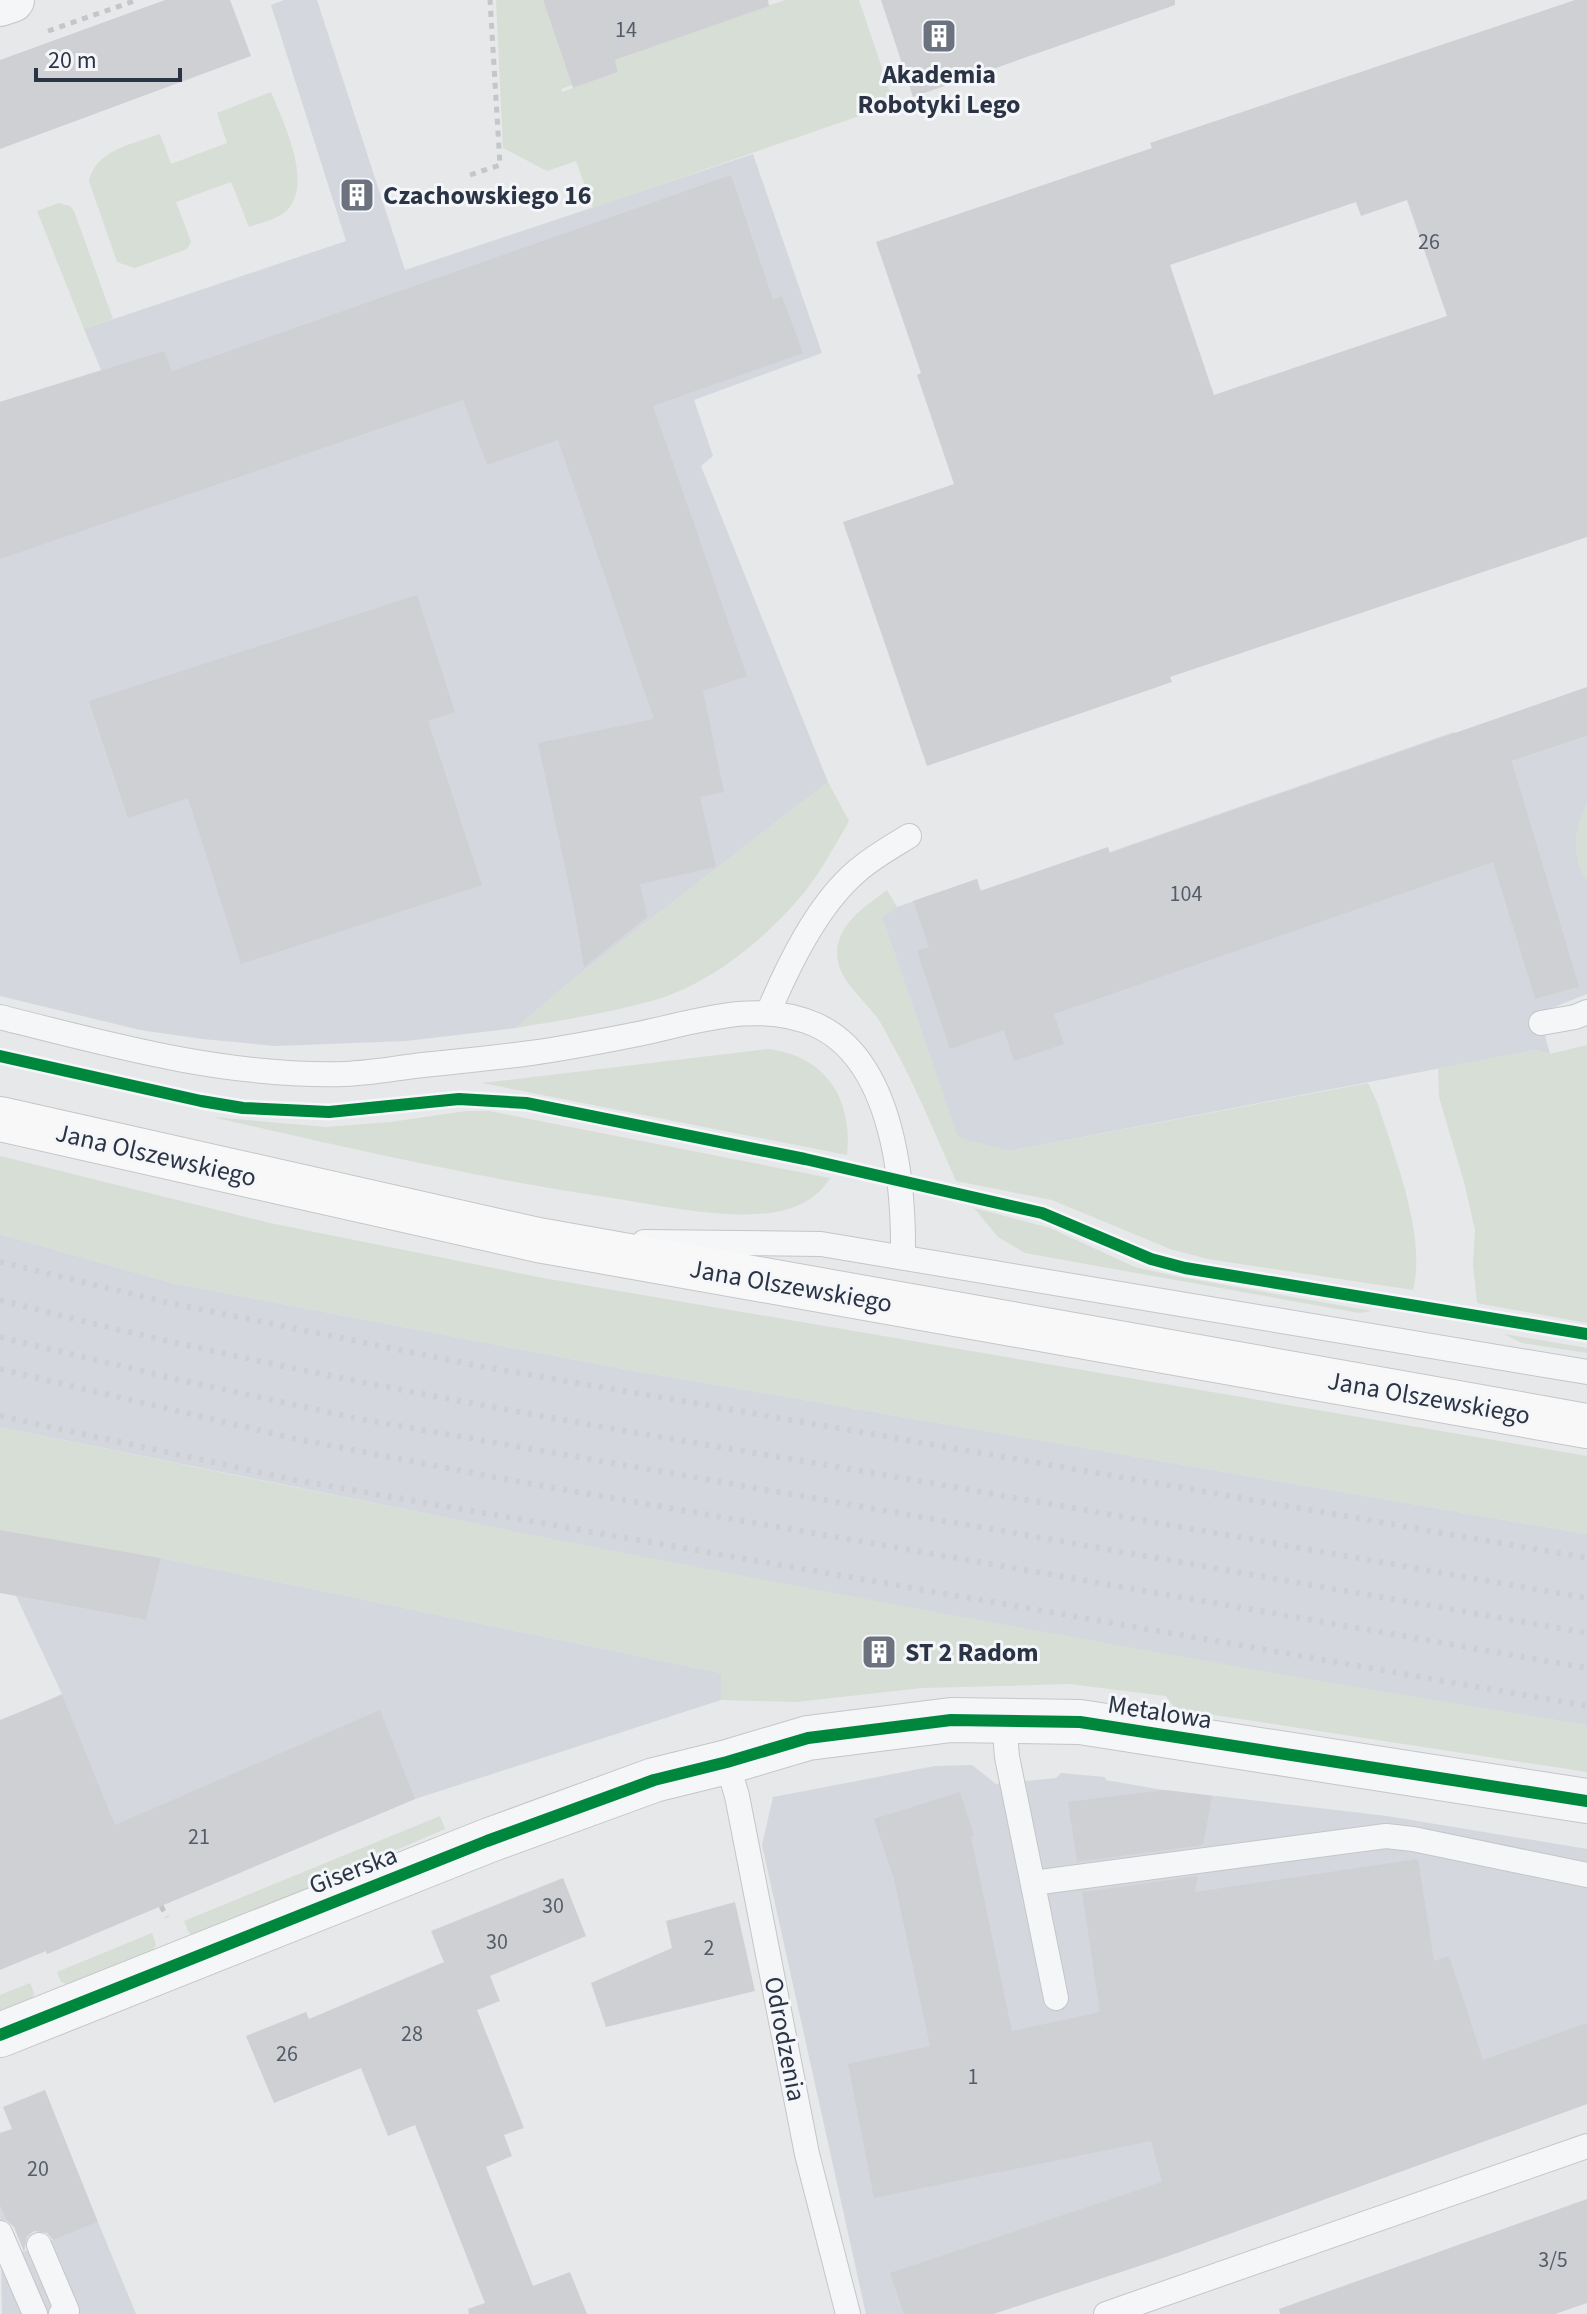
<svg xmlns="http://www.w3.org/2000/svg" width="1587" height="2314" font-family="'Source Sans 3',sans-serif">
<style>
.built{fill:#d4d7dd}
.green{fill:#d6ded6}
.building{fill:#ced0d3;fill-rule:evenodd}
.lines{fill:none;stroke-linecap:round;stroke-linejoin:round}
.service-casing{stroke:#c4c6c8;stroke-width:26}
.minor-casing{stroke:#c4c6c8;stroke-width:46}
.tertiary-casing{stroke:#c4c6c8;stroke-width:46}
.secondary-casing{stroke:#c4c6c8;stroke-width:46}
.path{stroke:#c5c6ca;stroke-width:5;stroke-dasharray:6 6;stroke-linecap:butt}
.service{stroke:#f5f6f7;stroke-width:24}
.minor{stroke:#f5f6f7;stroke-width:44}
.tertiary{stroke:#f5f6f7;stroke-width:44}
.secondary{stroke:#f8f8f8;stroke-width:44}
.rail{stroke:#cecfd2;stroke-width:6;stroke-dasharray:4 8;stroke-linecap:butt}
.cycleway-casing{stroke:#f4f6f9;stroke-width:17}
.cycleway{stroke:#00873e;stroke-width:12}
.labels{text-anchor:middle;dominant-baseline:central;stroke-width:6;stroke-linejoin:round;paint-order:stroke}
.number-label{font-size:22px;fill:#545c69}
.poi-label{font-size:26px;font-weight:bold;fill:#2b3445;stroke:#f4f6f9;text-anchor:start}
.street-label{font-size:26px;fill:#2b3445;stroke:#f4f6f9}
</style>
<rect width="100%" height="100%" fill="#e6e8ea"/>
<path class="built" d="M 284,0 L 317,0 L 405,270 L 753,154 L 822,353 L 694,400 L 713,456 L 701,466 L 828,782 L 572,980 L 516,1028 L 406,1041 L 276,1046 L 202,1039 L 140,1030 L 0,996 L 0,402 L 101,370 L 84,329 L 346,241 L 271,5 Z
M 1454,732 L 1535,999 L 1578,987 L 1512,761 L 1587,736 L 1587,994 L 1539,1013 L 1550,1054 L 1535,1050 L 1009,1151 L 958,1138 L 882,917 L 897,907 L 977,879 L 981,891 L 1110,852 Z
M 0,1234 L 172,1283 L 629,1370 L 1587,1534 L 1587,1725 L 1305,1680 L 699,1569 L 0,1427 Z
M 161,1558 L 721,1673 L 721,1700 L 415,1799 L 47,1954 L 0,1840 L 0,1721 L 62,1694 L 16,1596 L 146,1620 Z
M 972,1765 L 996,1784 L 1056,1778 L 1061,1773 L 1105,1777 L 1106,1780 L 1157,1789 L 1387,1816 L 1587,1849 L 1587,2104 L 1169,2256 L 993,2314 L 866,2314 L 762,1845 L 773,1797 L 935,1766 Z
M 0,2206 L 20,2253 L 98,2222 L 136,2314 L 2,2314 Z"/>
<path class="green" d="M 496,0 L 543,0 L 572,85 L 561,89 L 562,92 L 618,72 L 615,60 L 785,0 L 859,0 L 894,104 L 593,208 L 576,161 L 547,171 L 503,148 Z
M 271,92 C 283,122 312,179 289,208 C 280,219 262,222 249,227 L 231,182 L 176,202 L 191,242 L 187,249 L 135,268 L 117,262 L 89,181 C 96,149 134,144 160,134 L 171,164 L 227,143 L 217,113 Z
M 59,203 L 70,206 L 74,211 L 113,319 L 84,329 L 37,211 Z
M 828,782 L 849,821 C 835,845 821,872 803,894 C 765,939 712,983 655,1000 C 609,1013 562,1020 516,1028 L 567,984 Z
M 1587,803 L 1587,881 C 1570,857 1574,828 1587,803 Z
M 887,890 L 897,907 L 882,917 L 958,1137 L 1009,1151 L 1368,1083 L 1377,1102 C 1394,1155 1427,1236 1413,1290 L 1208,1259 L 1170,1249 L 1052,1200 L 956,1181 C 937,1138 919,1094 897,1053 C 890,1041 884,1027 876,1016 C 864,1000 841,981 838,961 C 832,926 864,908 887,890 Z
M 1587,1045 L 1587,1323 L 1477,1303 L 1473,1265 L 1475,1230 L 1464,1182 L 1439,1097 L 1438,1068 L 1535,1050 L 1550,1054 Z
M 768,1049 C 826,1056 853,1099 847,1155 L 482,1083 Z
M 466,1111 L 489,1111 L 830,1178 C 814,1204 786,1213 757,1214 C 712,1217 651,1204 606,1197 C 473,1177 343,1147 212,1117 L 326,1127 L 391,1122 Z
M 0,1156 L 270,1223 L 543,1278 L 1587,1456 L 1587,1534 L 629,1370 L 172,1283 L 0,1234 Z
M 974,1208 L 1050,1228 L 1135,1267 L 1175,1276 L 1372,1311 L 1359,1313 L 1025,1253 L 998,1237 Z
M 1504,1334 L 1587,1348 L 1587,1353 L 1522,1343 Z
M 0,1427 C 527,1536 1055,1640 1587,1725 L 1587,1772 L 1175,1709 L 1166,1696 L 1069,1684 L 922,1688 L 796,1702 L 721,1700 L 721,1673 L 161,1558 L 0,1530 Z
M 440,1816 L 445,1829 L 196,1936 L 189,1933 L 184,1921 Z
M 152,1933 L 156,1945 L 150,1953 L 71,1986 L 61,1982 L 57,1972 Z
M 30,1983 L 34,1993 L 31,2003 L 0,2016 L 0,1995 Z"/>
<path class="building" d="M 165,0 L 230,0 L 251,56 L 0,149 L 0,60 Z
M 543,0 L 768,0 L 769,6 L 615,60 L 618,72 L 573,88 Z
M 881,0 L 1175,0 L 1175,5 L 913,97 Z
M 1575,0 L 1587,0 L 1587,537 L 1170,677 L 1172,682 L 927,766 L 843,522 L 954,484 L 917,375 L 921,373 L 876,242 L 1152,148 L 1150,143 ZM 1407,200 L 1447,316 L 1214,395 L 1170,265 L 1356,202 L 1361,216 Z
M 731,175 L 773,300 L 782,296 L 803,353 L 653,406 L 747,676 L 703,691 L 724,792 L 700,797 L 716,867 L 640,884 L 647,917 L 584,967 L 574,908 L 538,743 L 654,719 L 558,440 L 487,465 L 463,400 L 0,559 L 0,402 L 164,351 L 172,371 Z
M 417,595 L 455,712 L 428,721 L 482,885 L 241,964 L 188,798 L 128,818 L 89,701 Z
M 1587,687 L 1587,736 L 1512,761 L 1579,987 L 1535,999 L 1493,862 L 1054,1014 L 1064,1044 L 1014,1061 L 1004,1030 L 950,1049 L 917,951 L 929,947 L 913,901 L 977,879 L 980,891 L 1108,847 L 1110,853 Z
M 0,1530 L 161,1558 L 146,1620 L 0,1593 Z
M 62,1695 L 115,1825 L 380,1710 L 415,1799 L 47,1954 L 46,1951 L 0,1970 L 0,1720 Z
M 1164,1790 L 1212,1796 L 1203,1845 L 1077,1862 L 1068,1802 Z
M 960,1792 L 974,1835 L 971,1837 L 1012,2031 L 1100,2012 L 1082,1892 L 1198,1876 L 1195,1892 L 1418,1859 L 1434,1961 L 1449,1956 L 1483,2060 L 1587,2023 L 1587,2104 L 1151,2262 L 993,2314 L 904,2314 L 890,2273 L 1162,2182 L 1151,2141 L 874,2198 L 848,2064 L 930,2046 L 894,1879 L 874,1819 Z
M 563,1878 L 586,1936 L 490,1976 L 500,2001 L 477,2010 L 524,2128 L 504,2135 L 512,2156 L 486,2167 L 533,2286 L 570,2272 L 587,2314 L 469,2314 L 468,2309 L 485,2303 L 415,2125 L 388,2136 L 361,2068 L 274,2103 L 246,2036 L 306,2012 L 309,2019 L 444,1962 L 431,1931 Z
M 735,1902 L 755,1991 L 606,2027 L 591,1983 L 672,1948 L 666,1921 Z
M 45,2090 L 98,2222 L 53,2240 L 47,2233 L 34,2231 L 27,2237 L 24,2252 L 14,2227 L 6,2220 L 0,2206 L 0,2133 L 12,2129 L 3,2107 Z
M 1587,2199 L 1587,2303 L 1555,2314 L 1280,2314 L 1279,2309 Z"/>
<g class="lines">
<defs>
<path id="service" d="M 768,1013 C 788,966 817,905 857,871 C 873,857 891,847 909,836
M 0,1017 C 114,1046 226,1077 345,1074 C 371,1073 397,1068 423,1065 C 459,1061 495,1058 531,1053 C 567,1048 603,1041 638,1034 C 696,1022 758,999 816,1025 C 893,1060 904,1182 903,1256
M 1541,1023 L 1575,1017 L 1587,1012
M 644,1242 L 821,1244 L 1587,1372
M 1004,1721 L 1007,1757 L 1056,1998
M 727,1762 L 737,1796 L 807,2154 L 848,2314
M 1033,1883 L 1386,1836 L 1413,1839 L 1587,1875
M 0,2233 L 35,2314
M 39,2245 L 67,2311 L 61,2314
M 1106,2314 L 1587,2146"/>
<path id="minor" d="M 0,4 L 12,0"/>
<path id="tertiary" d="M 0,2035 L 487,1841 L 654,1780 L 727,1762 L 808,1738 L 951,1720 L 1080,1722 L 1587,1801"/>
<path id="secondary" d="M 0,1119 L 538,1240 L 1587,1426"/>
</defs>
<use href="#service" class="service-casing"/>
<use href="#minor" class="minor-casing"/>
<use href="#tertiary" class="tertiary-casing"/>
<use href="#secondary" class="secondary-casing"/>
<path class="path" d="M 48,31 L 137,0
M 470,175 L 500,165 L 490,0
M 161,1906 L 167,1917"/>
<use href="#service" class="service"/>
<use href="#minor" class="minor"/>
<use href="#tertiary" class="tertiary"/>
<use href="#secondary" class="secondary"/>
<path class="rail" d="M 0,1262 L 165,1302 L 474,1365 L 1587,1558
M 0,1300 C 264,1369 534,1416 803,1461 C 1065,1506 1326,1553 1587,1598
M 0,1337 L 180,1380 L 360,1419 L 1587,1633
M 0,1369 L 296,1439 L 515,1481 L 1587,1668
M 0,1416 L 295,1480 L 1587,1706"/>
<defs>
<path id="cycleway" d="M 0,1056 L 201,1101 L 243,1108 L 329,1112 L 459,1099 L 526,1103 L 805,1159 L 1042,1213 L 1151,1259 L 1185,1268 L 1587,1334
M 0,2035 L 487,1841 L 654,1780 L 727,1762 L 808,1738 L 951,1720 L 1080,1722 L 1587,1801"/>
</defs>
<use href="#cycleway" class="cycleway-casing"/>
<use href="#cycleway" class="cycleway"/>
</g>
<defs>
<symbol id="building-square" viewBox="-11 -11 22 22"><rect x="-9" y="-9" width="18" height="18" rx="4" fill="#6c737f" stroke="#f4f6f9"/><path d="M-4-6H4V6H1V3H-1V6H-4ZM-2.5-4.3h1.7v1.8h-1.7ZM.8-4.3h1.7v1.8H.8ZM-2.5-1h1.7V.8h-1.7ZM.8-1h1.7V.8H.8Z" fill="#fff"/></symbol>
</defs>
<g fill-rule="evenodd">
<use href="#building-square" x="919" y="16" width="40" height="40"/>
<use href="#building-square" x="337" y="175" width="40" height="40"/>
<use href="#building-square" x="859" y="1632" width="40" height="40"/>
</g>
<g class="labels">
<g class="number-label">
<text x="626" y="30">14</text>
<text x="1429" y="242">26</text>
<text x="1186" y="894">104</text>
<text x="199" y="1837">21</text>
<text x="553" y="1906">30</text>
<text x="497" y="1942">30</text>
<text x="709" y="1948">2</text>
<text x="412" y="2034">28</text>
<text x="287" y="2054">26</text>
<text x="973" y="2077">1</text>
<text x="38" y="2169">20</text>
<text x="1553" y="2260">3/5</text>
</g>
<g class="poi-label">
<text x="939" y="74" text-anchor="middle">Akademia<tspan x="939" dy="30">Robotyki Lego</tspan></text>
<text x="383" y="195">Czachowskiego 16</text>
<text x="905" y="1652">ST 2 Radom</text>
</g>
<g class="street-label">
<text transform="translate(156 1155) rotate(13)">Jana Olszewskiego</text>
<text transform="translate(791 1286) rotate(10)">Jana Olszewskiego</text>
<text transform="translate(1429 1398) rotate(10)">Jana Olszewskiego</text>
<text transform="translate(1160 1712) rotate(9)">Metalowa</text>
<text transform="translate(353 1870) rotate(-21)">Giserska</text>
<text transform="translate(785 2039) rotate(79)">Odrodzenia</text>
</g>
</g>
<path d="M36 68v12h144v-12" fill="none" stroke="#2b3445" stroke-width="4"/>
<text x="48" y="68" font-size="24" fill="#2b3445" stroke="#f4f6f9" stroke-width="6" paint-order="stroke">20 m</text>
</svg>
